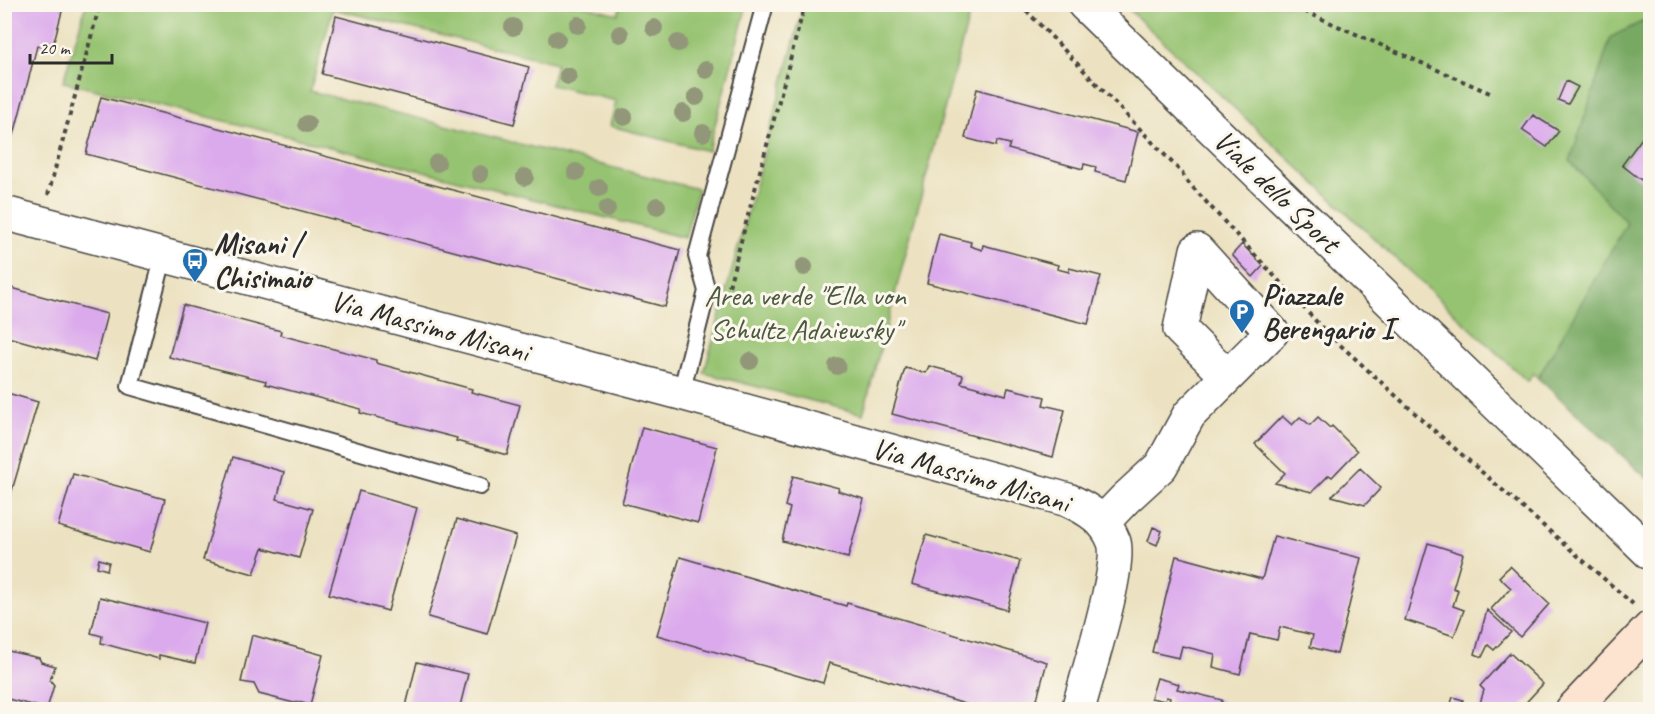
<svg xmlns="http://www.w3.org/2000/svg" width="1655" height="714" font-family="Caveat,sans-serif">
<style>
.green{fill:#96c371;stroke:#60774e;stroke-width:1.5}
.forest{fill:#78a963;stroke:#526a47;stroke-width:1.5}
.building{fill:#dbaaec}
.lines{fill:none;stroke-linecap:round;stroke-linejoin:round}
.service-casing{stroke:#484642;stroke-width:20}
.minor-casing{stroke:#484642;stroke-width:36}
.tertiary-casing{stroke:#484642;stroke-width:36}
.secondary-casing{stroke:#484642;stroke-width:36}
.path{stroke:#484642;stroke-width:4;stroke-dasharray:4.5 4.5;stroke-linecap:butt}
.service{stroke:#fff;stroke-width:16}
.minor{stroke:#fff;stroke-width:33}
.tertiary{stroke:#fff;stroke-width:33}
.secondary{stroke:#fde4d0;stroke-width:33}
.tree{fill:#93977a}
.labels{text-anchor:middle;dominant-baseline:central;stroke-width:6;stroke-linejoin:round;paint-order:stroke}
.street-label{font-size:30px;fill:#2b2b2b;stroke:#fbf7ec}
.poi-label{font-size:30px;font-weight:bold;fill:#2b2b2b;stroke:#fbf7ec;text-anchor:start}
.park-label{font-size:30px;fill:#4b5940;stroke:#fbf7ec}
</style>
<rect width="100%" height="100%" fill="#fbf7ec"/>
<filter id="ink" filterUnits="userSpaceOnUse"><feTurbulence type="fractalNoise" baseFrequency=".0167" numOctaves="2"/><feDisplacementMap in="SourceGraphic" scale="12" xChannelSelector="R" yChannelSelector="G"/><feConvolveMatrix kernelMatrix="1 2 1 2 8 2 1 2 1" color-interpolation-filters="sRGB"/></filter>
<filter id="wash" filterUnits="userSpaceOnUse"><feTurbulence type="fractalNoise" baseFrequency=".008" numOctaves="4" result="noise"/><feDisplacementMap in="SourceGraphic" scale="24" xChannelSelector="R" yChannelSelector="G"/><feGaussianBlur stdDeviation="1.35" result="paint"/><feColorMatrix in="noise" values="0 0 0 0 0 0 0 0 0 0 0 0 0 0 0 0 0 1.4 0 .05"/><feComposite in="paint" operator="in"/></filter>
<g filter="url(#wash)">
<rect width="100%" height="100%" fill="#ece2c1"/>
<path class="green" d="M 581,5 L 618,14 L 621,5 L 747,5 L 708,151 L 610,126 L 616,101 L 551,85 L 556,63 L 333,9 L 310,91 L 698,189 L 685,238 L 275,133 L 63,82 L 86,5 Z
M 804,5 L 972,5 L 863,414 L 704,373 Z
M 1124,5 L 1650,5 L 1650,196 L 1628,223 L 1538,378 L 1533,373 L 1528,382 Z"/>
<path class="forest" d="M 1650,18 L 1650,481 L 1538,378 L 1627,223 L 1570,161 L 1611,37 Z"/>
<g id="blocks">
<path class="building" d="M 11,4 L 64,4 L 52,49 L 37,46 L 14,135 L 4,132 L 4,28 Z
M 336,16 L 529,67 L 514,124 L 322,74 Z
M 1566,81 L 1578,87 L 1568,104 L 1558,100 Z
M 977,89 L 1138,132 L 1126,180 L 1095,172 L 1096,167 L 1084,164 L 1083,169 L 1008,149 L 1010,144 L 997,141 L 996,146 L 965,138 Z
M 101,97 L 680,250 L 665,307 L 86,154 Z
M 1533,115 L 1559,131 L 1547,147 L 1522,130 Z
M 1648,130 L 1650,132 L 1650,167 L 1641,180 L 1622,165 Z
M 939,234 L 971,242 L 970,246 L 982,250 L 983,245 L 1058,265 L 1057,269 L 1069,272 L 1069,268 L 1101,276 L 1088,324 L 927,283 Z
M 1242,244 L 1263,266 L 1253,277 L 1232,255 Z
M 8,287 L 107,314 L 95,361 L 4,336 L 4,300 Z
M 183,305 L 281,331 L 280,335 L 376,360 L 376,363 L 472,389 L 471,392 L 520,405 L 507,455 L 456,441 L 457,438 L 360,413 L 361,409 L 265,384 L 266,381 L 169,357 Z
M 929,366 L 963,375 L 961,383 L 1006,395 L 1008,388 L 1045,397 L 1043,405 L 1065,410 L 1053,457 L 892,414 L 905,368 L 926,373 Z
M 4,392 L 38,402 L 8,504 L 4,503 Z
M 1282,416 L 1292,425 L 1300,417 L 1310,425 L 1318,417 L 1330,428 L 1332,426 L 1357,451 L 1332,477 L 1329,475 L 1312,492 L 1275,483 L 1285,473 L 1255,444 Z
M 642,427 L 717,447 L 698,523 L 622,503 Z
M 233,457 L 284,472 L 277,499 L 313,509 L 299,558 L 263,548 L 254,574 L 203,560 Z
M 1360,468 L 1381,488 L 1365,505 L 1332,496 Z
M 73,474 L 165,499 L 150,552 L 58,526 Z
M 793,476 L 839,488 L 838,491 L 864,499 L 848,558 L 782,541 L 790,508 L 785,506 Z
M 359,491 L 417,508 L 388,611 L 329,594 Z
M 457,519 L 516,536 L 487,634 L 428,617 Z
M 1153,527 L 1162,531 L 1157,545 L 1148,541 Z
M 926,535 L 1020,561 L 1007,610 L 912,584 Z
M 1274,536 L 1361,558 L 1337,654 L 1310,647 L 1313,635 L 1280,627 L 1277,640 L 1250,634 L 1240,674 L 1213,667 L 1215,654 L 1182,646 L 1179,658 L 1152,652 L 1176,556 L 1262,579 Z
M 1428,543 L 1463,554 L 1453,588 L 1458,590 L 1453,606 L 1464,610 L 1454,636 L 1405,620 Z
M 680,557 L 846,606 L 847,603 L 1047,662 L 1034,710 L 985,710 L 829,663 L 823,683 L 657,635 Z
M 99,559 L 109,562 L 107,570 L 97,567 Z
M 1510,566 L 1549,604 L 1520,637 L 1491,609 L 1511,588 L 1499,577 Z
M 100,597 L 205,623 L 195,663 L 159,655 L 159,659 L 101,643 L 102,636 L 91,633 Z
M 1487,610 L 1511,632 L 1494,650 L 1488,645 L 1482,657 L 1475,654 Z
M 252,635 L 323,655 L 310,705 L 299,702 L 294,703 L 259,694 L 254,684 L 241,682 Z
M 4,650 L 39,658 L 41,662 L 55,666 L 50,680 L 54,685 L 47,709 L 4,698 Z
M 1510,653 L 1543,684 L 1519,710 L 1478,710 L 1484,690 L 1480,686 Z
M 417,662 L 468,674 L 459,710 L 405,710 Z
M 1157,678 L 1179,684 L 1177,689 L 1222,700 L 1220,710 L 1167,710 L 1170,698 L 1166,697 L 1165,701 L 1151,698 Z
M 1453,697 L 1463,700 L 1460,710 L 1449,710 Z"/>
</g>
</g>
<g filter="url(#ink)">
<use href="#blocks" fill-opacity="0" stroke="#484642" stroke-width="1.5"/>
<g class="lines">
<defs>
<path id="service" d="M 164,255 L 130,386 L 480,486
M 681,393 L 707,291 L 697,256 L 765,4"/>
<path id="minor" d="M 4,213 L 681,393 L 1068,500 C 1088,509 1106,520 1114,542 C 1122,568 1086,678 1078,710
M 1103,522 L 1125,499 L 1161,466 L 1189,415 L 1272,332 L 1197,250 L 1180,329 L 1227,376"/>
<path id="tertiary" d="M 1084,4 L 1650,553"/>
<path id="secondary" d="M 1572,710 L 1650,628"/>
</defs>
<use href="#service" class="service-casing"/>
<use href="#minor" class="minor-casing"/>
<use href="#tertiary" class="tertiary-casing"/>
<use href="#secondary" class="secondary-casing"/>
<path class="path" d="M 1020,4 L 1182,173 L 1186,180 L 1325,331 L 1428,425 L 1633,604
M 1288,4 L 1492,94
M 48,195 L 100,4
M 729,286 L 805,4
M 1300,332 L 1325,331"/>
<use href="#service" class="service"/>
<use href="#minor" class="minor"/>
<use href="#tertiary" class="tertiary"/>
<use href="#secondary" class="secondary"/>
</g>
<g class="tree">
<circle cx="578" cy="25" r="9"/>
<circle cx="513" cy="27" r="9"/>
<circle cx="654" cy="28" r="9"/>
<circle cx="620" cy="34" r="9"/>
<circle cx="557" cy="39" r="9"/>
<circle cx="678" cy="43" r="9"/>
<circle cx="706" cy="70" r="9"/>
<circle cx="568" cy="76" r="9"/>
<circle cx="696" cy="97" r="9"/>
<circle cx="683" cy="113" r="9"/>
<circle cx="624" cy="117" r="9"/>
<circle cx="307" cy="124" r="9"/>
<circle cx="703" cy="133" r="9"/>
<circle cx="437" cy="163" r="9"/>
<circle cx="576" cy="172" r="9"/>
<circle cx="480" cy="174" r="9"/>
<circle cx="525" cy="177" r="9"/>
<circle cx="599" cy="188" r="9"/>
<circle cx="657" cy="206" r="9"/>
<circle cx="607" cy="209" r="9"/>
<circle cx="804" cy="267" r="9"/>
<circle cx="750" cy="361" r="9"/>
<circle cx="837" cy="366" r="9"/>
</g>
</g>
<defs>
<symbol id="bus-pin" viewBox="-11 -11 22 30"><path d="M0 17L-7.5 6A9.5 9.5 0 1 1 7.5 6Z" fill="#1f6fb2" stroke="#fbf7ec"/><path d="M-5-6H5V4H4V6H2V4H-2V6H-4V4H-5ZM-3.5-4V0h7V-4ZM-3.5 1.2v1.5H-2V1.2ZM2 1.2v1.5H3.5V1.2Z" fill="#fff"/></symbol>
<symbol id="parking-pin" viewBox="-11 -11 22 30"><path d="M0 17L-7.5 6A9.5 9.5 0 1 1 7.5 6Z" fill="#1f6fb2" stroke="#fbf7ec"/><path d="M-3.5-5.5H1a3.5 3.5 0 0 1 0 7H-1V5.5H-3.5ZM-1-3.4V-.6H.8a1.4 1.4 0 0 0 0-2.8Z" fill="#fff"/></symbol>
</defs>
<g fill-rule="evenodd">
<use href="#bus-pin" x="180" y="246" width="30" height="40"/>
<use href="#parking-pin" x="1227" y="297" width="30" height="40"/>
</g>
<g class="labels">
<g class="street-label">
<text transform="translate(1277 191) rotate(44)">Viale dello Sport</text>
<text transform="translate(430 326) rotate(15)">Via Massimo Misani</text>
<text transform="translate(971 475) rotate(16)">Via Massimo Misani</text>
</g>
<g class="poi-label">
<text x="214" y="244">Misani /<tspan x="214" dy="34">Chisimaio</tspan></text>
<text x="1262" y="295">Piazzale<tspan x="1262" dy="34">Berengario I</tspan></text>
</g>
<g class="park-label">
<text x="805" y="295">Area verde "Ella von<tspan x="805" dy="34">Schultz Adaiewsky"</tspan></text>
</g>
</g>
<rect width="1655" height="714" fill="none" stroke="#fbf7ec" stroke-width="24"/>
<path d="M30 54v9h82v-9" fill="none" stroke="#2b2b2b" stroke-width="3"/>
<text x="39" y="54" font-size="18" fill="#2b2b2b" stroke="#fbf7ec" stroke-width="4.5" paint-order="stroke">20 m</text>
</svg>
